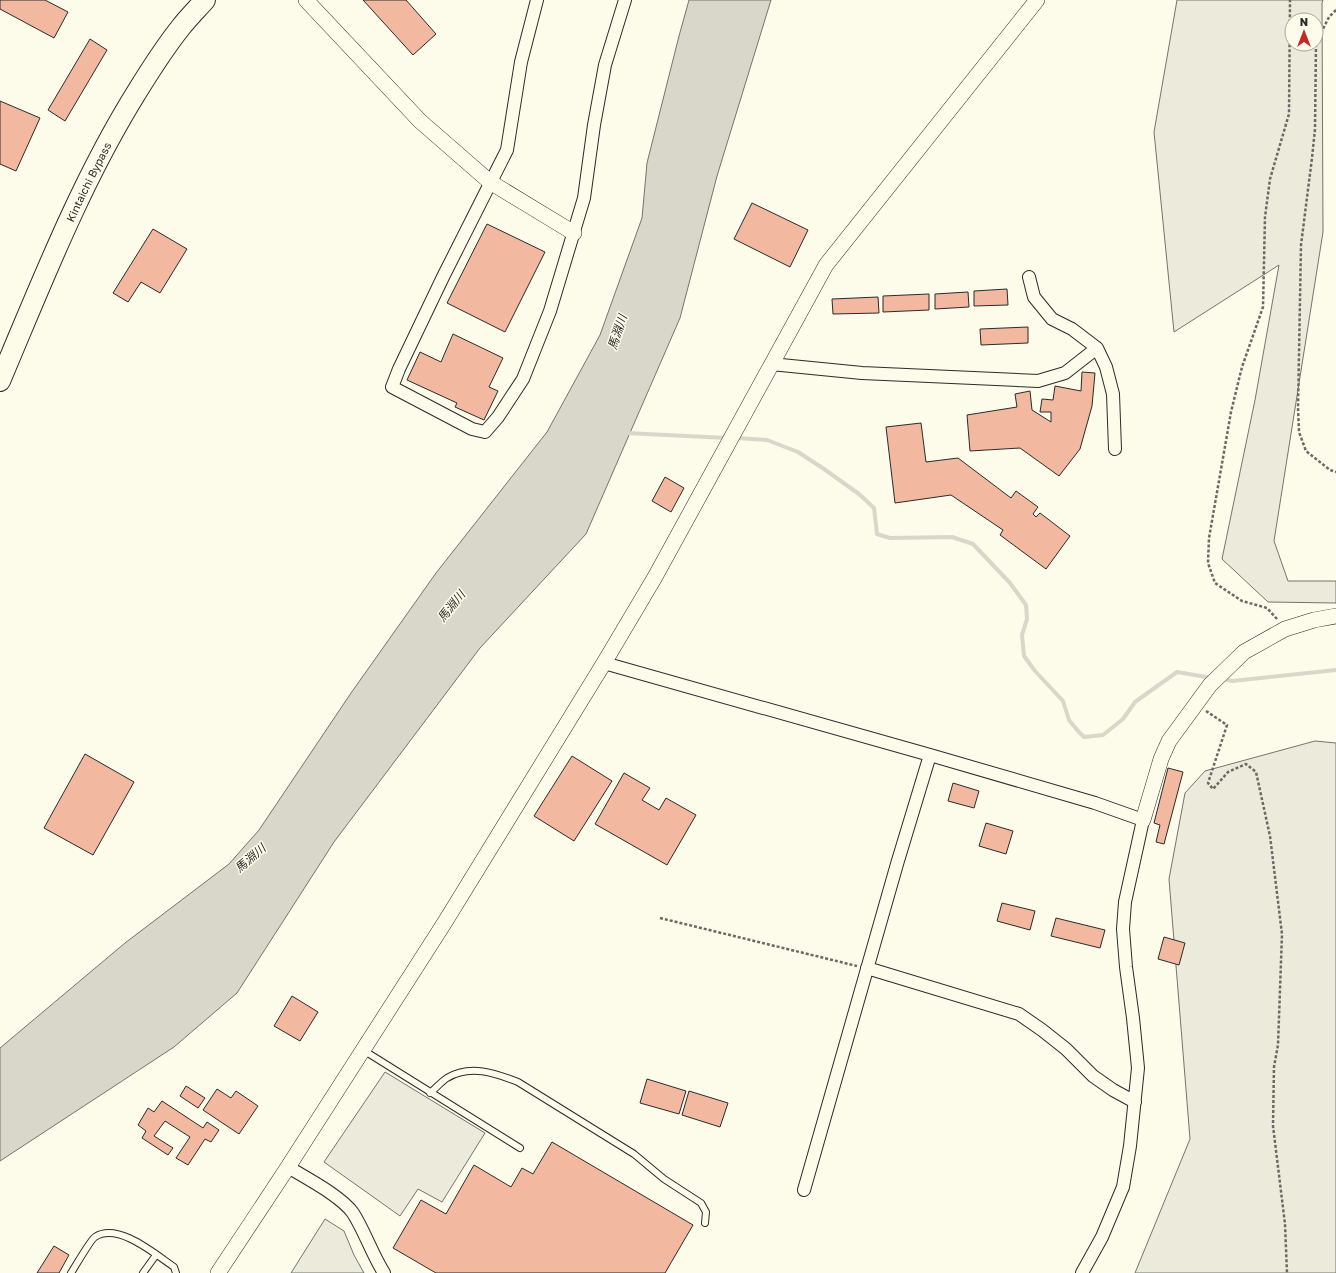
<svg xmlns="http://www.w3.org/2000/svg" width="1336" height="1273" font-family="'Golos Text','Noto Sans JP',sans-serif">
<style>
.green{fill:#ecebdb;stroke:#74746e;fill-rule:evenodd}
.parking{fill:#eceadb;stroke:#74746e}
.water{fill:#d8d7c9;stroke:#74746e}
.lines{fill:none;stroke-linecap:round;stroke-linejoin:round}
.stream{stroke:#d8d7c9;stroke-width:4}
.building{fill:#f2b8a0;stroke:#2b2b2b}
.service-casing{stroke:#2b2b2b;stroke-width:8}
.minor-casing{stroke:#2b2b2b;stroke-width:14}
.tertiary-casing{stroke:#2b2b2b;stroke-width:16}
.trunk-casing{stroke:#2b2b2b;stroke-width:22}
.path{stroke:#6a6964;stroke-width:2.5;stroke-dasharray:3 2;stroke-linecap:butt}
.service{stroke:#fdfbea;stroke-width:6}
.minor{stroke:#fdfbea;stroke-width:12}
.tertiary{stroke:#fdfbea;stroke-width:15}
.trunk{stroke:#fdfbea;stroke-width:20}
.labels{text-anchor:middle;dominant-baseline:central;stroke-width:3;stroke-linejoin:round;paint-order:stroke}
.street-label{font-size:11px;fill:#2b2b2b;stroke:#fdfbea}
.water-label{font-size:12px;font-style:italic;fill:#2b2b2b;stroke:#fdfbea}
</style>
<rect width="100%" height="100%" fill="#fdfbea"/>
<path class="green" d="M 1177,0 L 1323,0 L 1322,3 L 1323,232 L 1274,541 L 1288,581 L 1336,581 L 1336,603 L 1268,602 L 1222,559 L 1255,400 L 1279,265 L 1174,332 L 1154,132 ZM 1292,20 L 1316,20 L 1316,44 L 1292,44 Z
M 1315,741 L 1336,743 L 1336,1273 L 1135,1273 L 1190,1139 L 1169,879 L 1185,793 L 1205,771 Z"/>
<path class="parking" d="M 385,1072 L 485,1133 L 442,1202 L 418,1189 L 400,1216 L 324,1162 Z
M 325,1219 L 344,1231 L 354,1255 L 364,1273 L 291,1273 Z"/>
<path class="water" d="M 689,0 L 771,0 L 717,176 L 680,318 L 586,534 L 480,648 L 334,842 L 237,993 L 174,1047 L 0,1161 L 0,1048 L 125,943 L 229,864 L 259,830 L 351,693 L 436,573 L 547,432 L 600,335 L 642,218 L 647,163 L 679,36 Z"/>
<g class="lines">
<path class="stream" d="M 626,433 L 727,438
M 736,438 L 767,440 L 798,452 L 824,469 L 859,494 L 874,508 L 877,534 L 890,538 L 952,537 L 973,544 L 1010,583 L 1026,605 L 1027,619 L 1022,635 L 1024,656 L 1035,671 L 1063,701 L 1069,720 L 1078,731 L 1084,737 L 1103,735 L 1123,719 L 1135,702 L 1177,672 L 1212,678
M 1221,679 L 1233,681 L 1336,670"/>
</g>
<path class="building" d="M 0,0 L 45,0 L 68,12 L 54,38 L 0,9 Z
M 363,0 L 406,0 L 436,34 L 413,55 Z
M 90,39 L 107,50 L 65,121 L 48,110 Z
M 0,101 L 40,118 L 16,171 L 0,164 Z
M 752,203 L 808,230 L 790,267 L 734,239 Z
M 487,224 L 545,252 L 505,332 L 447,303 Z
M 153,229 L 187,249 L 160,293 L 141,282 L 128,302 L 113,293 Z
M 1007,289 L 1008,305 L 974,306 L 974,291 Z
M 968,292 L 969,307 L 935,309 L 935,294 Z
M 929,294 L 929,310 L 883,312 L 883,296 Z
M 878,297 L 879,313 L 833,314 L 832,299 Z
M 1028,327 L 1028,343 L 981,345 L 980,329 Z
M 453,334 L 503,358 L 489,387 L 498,391 L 484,420 L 455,407 L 457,403 L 407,380 L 420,352 L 441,362 Z
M 1082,372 L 1095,373 L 1092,406 L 1080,449 L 1059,476 L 1020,448 L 970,451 L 967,415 L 1017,407 L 1015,394 L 1030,391 L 1032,410 L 1051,422 L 1051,412 L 1040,412 L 1042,399 L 1053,400 L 1055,386 L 1081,391 Z
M 921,423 L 926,462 L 958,458 L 1011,498 L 1016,491 L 1038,507 L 1033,514 L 1036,517 L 1040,513 L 1070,536 L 1046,569 L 1000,535 L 1003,530 L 951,495 L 895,503 L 886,427 Z
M 665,477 L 684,488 L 671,512 L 652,501 Z
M 85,754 L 134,782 L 93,855 L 44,828 Z
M 572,756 L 612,781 L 574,841 L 534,816 Z
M 1168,768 L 1183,772 L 1164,844 L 1156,842 L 1160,825 L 1154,823 Z
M 624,773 L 650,788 L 642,800 L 659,810 L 666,798 L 696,815 L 667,865 L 595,824 Z
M 953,783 L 979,791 L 974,808 L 948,801 Z
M 986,823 L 1013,831 L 1006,854 L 979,846 Z
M 1002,903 L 1035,911 L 1030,930 L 997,921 Z
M 1056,918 L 1105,930 L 1100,948 L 1051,936 Z
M 1164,937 L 1185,943 L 1179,965 L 1158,959 Z
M 292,996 L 318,1012 L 300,1041 L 274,1026 Z
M 647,1079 L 686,1091 L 679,1114 L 640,1103 Z
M 186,1086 L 205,1098 L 198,1108 L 180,1096 Z
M 217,1089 L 231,1098 L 236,1091 L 258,1106 L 239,1134 L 203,1110 Z
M 689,1091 L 728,1103 L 720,1127 L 682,1115 Z
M 162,1101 L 203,1128 L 207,1122 L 219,1130 L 211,1142 L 205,1139 L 188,1165 L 176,1158 L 190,1137 L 165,1121 L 154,1136 L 173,1148 L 168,1155 L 142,1138 L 146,1131 L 138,1125 L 148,1108 L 154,1112 Z
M 552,1142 L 693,1225 L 665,1273 L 436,1273 L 393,1248 L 421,1200 L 446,1214 L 474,1165 L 511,1187 L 522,1168 L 533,1174 Z
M 54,1246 L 69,1255 L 59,1273 L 37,1273 Z"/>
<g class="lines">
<defs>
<path id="service" d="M 363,1050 L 520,1148
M 430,1093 C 436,1088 441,1082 447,1078 C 470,1064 495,1073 518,1082 L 634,1154 L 664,1179 L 701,1203 L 706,1212 L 705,1223
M 71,1273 C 75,1267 91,1239 95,1237 C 118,1222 155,1254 174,1267 L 176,1273
M 143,1273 L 156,1255"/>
<path id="minor" d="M 537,0 L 521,62 L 507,150 L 443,277 L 399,369 L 392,387 L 472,429 L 485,432 L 498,417 L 523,379 L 550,311 L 584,198 L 594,125 L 605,65 L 625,0
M 1029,277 L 1034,297 L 1052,319 L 1072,329 L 1097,348 L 1106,367 L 1113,394 L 1115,449
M 771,364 L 862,373 L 1038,381 L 1065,373 L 1097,348
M 604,663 L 930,755 L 1095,803 L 1143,820 L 1125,902 L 1123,929 L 1126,967 L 1133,1018 L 1138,1068 L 1130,1146 L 1123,1187 L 1102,1237 L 1082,1273
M 867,968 L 1019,1014 L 1042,1030 L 1066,1049 L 1093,1076 L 1113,1090 L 1135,1102
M 288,1167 C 306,1178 341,1196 353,1213 C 365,1232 372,1254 384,1273
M 804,1190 L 897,864 L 930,755"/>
<path id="tertiary" d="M 306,0 L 420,121 L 490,182 L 574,233
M 1143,820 L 1161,759 L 1169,741 L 1210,685 L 1244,652 L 1285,629 L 1314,620 L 1336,616
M 218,1273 L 288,1167 L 445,922 L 604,663 L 655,577 L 826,265 L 1037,0"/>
<g id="trunk">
<path id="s1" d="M 0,381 C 42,282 81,181 138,90 C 151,69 165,47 181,27 C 188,18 197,9 205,0"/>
</g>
</defs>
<use href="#service" class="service-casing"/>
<use href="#minor" class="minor-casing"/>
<use href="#tertiary" class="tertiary-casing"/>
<use href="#trunk" class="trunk-casing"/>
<path class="path" d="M 1336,10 L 1329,17 L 1316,43 L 1315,129 L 1312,158 L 1301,245 L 1298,408 L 1299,432 L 1306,451 L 1330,470 L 1336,472
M 1277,619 L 1267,608 L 1242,601 L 1215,583 L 1208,563 L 1209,538 L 1231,412 L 1242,367 L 1263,307 L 1265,217 L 1270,179 L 1289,114 L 1290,0
M 1206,711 L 1227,725 L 1208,783 L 1213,789 L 1228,772 L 1246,764 L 1256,772 L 1270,836 L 1282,934 L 1278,1045 L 1274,1067 L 1273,1126 L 1285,1224 L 1287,1273
M 660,918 L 857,966"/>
<use href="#service" class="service"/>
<use href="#minor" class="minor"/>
<use href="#tertiary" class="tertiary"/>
<use href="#trunk" class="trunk"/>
</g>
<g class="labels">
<g class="street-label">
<text stroke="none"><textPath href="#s1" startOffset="218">Kintaichi Bypass</textPath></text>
</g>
<g class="water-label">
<text transform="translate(617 332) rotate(-72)">馬淵川</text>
<text transform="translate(451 606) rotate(-51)">馬淵川</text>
<text transform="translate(250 858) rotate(-41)">馬淵川</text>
</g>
</g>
<g transform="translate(1304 32)"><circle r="19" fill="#fdfbea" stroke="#a9a89e"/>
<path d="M0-3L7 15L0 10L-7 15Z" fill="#c62828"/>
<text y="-6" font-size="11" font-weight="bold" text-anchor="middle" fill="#2b2b2b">N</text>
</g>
</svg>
